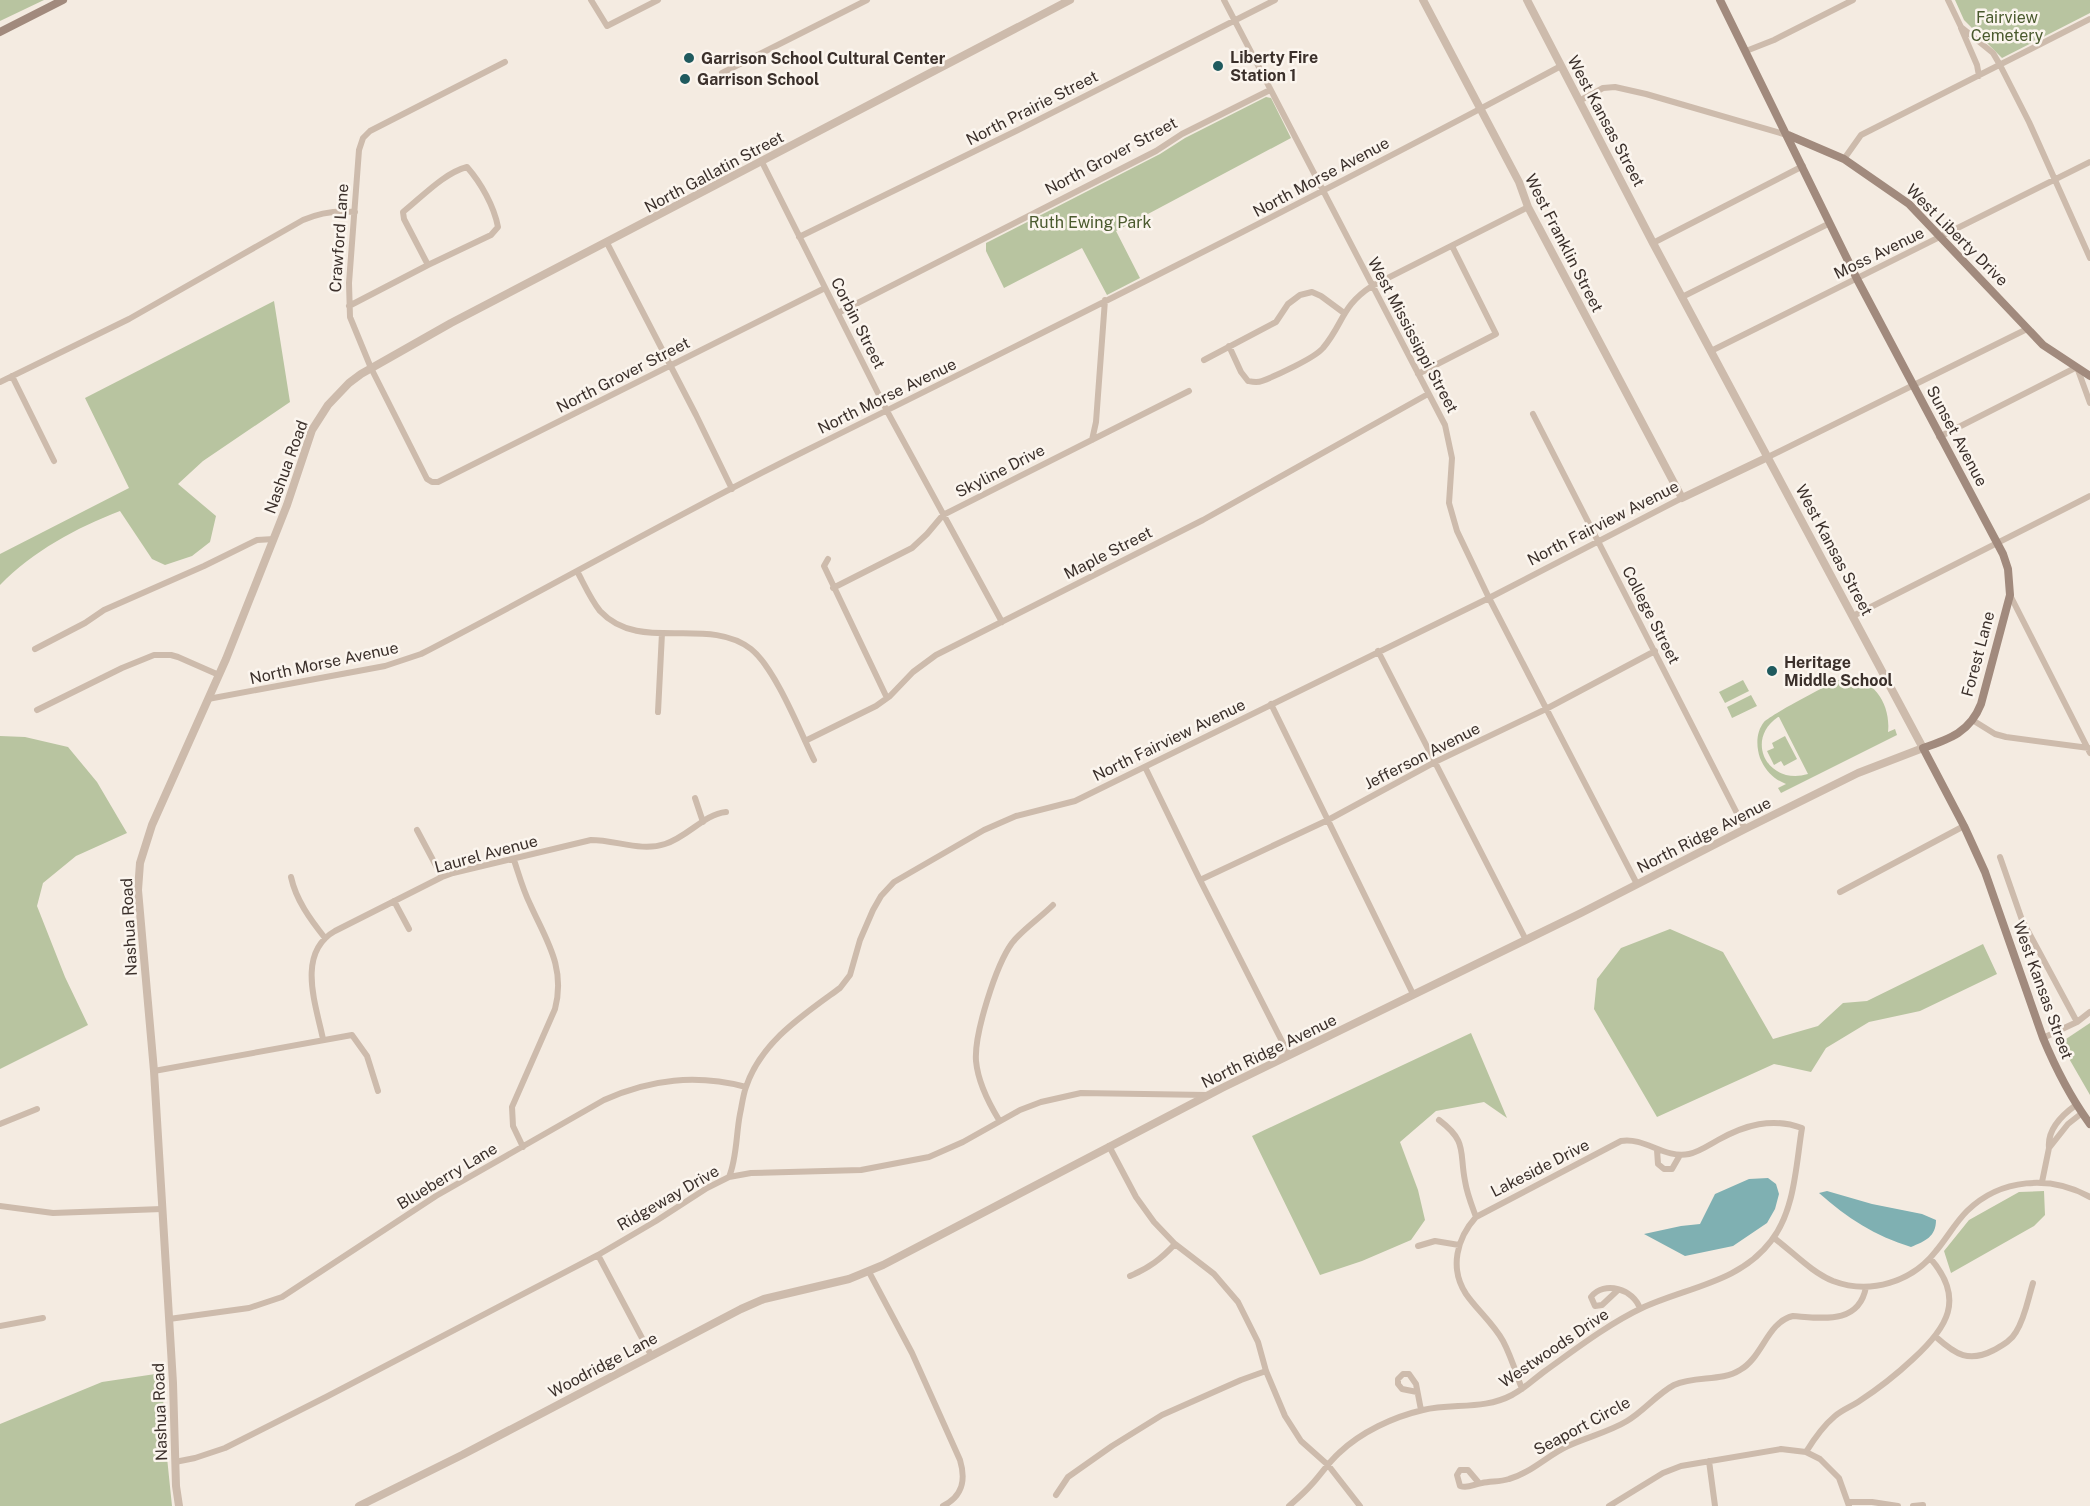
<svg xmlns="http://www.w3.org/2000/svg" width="2090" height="1506" font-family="'Public Sans',sans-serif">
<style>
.green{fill:#b8c4a0;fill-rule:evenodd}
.water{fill:#7fb0b2}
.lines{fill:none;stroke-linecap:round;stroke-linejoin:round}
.minor{stroke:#cdbbac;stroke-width:6}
.tertiary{stroke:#cdbbac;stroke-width:8}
.secondary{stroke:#a18a7d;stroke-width:8}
.poi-dot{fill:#1f5a5e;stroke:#fbf5ee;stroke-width:2}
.labels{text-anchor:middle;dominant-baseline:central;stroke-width:5;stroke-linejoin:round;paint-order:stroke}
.park-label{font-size:16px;fill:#4a5a2e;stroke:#fbf5ee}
.poi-label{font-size:16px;font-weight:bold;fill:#3b302b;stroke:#fbf5ee;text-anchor:start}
.street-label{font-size:16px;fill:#3b302b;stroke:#fbf5ee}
</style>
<rect width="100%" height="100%" fill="#f4ebe1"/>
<path class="green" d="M 0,0 L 44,0 L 0,21 Z
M 1955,0 L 2090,0 L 2090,13 L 2002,58 L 1964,20 Z
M 1266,97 L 1271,98 L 1291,138 L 1116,231 L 1140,278 L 1107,295 L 1082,248 L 1004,288 L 986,251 L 986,243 L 1160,154 L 1185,138 Z
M 274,301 L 290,402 L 203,461 L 178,484 L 216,516 L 210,542 L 192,556 L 165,565 L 152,559 L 120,511 C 76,528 33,551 0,585 L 0,554 L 129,488 L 85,398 Z
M 1846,677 C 1875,678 1891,706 1888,732 L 1895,729 L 1897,735 L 1781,793 L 1778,788 L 1786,784 C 1773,779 1765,770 1760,758 C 1756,746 1756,732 1764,722 C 1772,714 1834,681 1846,677 ZM 1778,717 L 1779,717 L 1808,774 C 1768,786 1744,740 1778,717 Z
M 1743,680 L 1749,691 L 1725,703 L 1719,692 Z
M 1751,695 L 1757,706 L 1732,718 L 1727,707 Z
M 0,736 L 25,737 L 68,747 L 97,782 L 127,833 L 76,856 L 43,883 L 37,906 L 65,977 L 88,1025 L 0,1069 Z
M 1785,736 L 1797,759 L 1784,766 L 1781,761 L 1774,765 L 1767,751 L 1774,748 L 1772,743 Z
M 1670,929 L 1723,952 L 1773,1039 L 1818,1026 L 1843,1003 L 1867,1001 L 1983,944 L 1997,974 L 1920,1011 L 1869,1022 L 1826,1048 L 1811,1072 L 1774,1064 L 1657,1117 L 1594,1009 L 1597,979 L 1621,948 Z
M 2090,1023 L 2090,1095 L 2060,1043 Z
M 1471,1033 L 1507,1118 L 1484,1102 L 1436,1111 L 1400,1142 L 1418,1190 L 1425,1220 L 1411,1240 L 1362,1261 L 1320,1275 L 1252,1136 Z
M 2044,1191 L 2045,1215 L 2034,1226 L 1951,1273 L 1944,1251 L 1969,1220 L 2019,1192 Z
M 162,1373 L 165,1438 L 172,1506 L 0,1506 L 0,1424 L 102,1382 Z"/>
<path class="water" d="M 1768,1178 L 1776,1184 L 1779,1194 L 1775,1209 L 1767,1223 L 1733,1246 L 1685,1256 L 1644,1234 L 1681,1226 L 1700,1224 L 1715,1194 L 1749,1179 Z
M 1827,1191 L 1872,1204 L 1922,1214 L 1936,1220 C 1936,1237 1925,1241 1911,1247 C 1875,1236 1847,1218 1819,1193 Z"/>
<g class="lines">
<path class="minor" d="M 591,0 L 607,26 L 658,0
M 1224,0 L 1445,425 L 1452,458 L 1449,503 L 1457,531 L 1489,598 L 1637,884
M 1948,0 L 1961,27 L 1993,53 L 2000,65 L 2029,122 L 2090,258
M 1961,28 L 1977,65 L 1979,76
M 1746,51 L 1774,40 L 1853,0
M 505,62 L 370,131 L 363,138 L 359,150 L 349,283 L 350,317 L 371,368 L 427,479 L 432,482 L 438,482 L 825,288
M 722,73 L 867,0
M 1579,101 L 1603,88 L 1615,87 L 1646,94 L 1787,135
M 1844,159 L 1861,135 L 2090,19
M 762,162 L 887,411 L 1002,622
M 467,167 C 481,183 494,206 498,227 L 491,235 L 428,265 L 404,219 L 403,212 C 422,197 444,173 467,167 Z
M 799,237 L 1016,131 L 1275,0
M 607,243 L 696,415 L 732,489
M 1653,243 L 1803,166
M 1682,297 L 1830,223
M 349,306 L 428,265
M 838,313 L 1156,151 L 1182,134 L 1270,90
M 1229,346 L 1241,372 L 1248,381 C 1253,382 1257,383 1262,381 C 1275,376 1315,358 1323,348 C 1344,323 1341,306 1372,286 L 1528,207
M 1711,351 L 2090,162
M 1204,360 L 1276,322 L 1288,304 L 1300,295 L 1312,292 L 1321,296 L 1344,313
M 2078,370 L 2090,403
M 1418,374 L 1496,334 L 1452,246
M 12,376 L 54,461
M 0,382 L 129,319 L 303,220 C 321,212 336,210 355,212
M 1533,414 L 1745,829
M 1939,437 L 2075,368
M 1092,440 L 1096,422 L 1105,300
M 1768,457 L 2027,329
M 828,559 L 824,566 L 887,698
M 577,571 C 584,584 591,600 600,611 C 640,654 707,615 751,649 C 775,668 800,731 814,760
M 833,588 L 912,548 L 927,534 L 943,515 L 1189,391
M 2010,595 L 2090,753
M 1853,616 L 2090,496
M 35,649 L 85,623 L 104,610 L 204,566 L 257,540 L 274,539
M 1378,651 L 1526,940
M 208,699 L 385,666 L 421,654 C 549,588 674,516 803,452 C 1057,326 1310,200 1561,66
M 1271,704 L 1413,994
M 37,710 L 122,668 L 154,655 L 171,655 L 178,657 L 219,675
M 658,712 L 662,633
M 1974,721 L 1995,734 L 2006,737 L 2089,748
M 805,741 L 876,706 L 890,696 L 913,672 L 936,655 L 1203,520 L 1428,394
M 1145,767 L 1200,880 L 1289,1055
M 695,798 L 703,822
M 417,830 L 442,877
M 2000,857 L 2022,920 L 2077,1022
M 514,860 C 519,875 523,890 530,904 C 546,940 566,967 555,1009 L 512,1107 L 513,1126 L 523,1147
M 291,877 C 296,900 310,919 325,938
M 1200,880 L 1328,820 L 1435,762 L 1546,709 L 1655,651
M 1840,892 L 1964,826
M 394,901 L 409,929
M 2043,1038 L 2077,1022 L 2090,1012
M 323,1039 C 316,1005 296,953 335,931 L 442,877 L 453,873 L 591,840 C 616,840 641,852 665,844 C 688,837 704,814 726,812
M 154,1071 L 352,1035 L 367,1056 L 378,1091
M 2076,1105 C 2062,1115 2047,1129 2049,1148 L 2068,1124 L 2082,1113
M 999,1120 C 988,1102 978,1082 976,1061 C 974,1034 996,965 1012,943 C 1023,929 1040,918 1053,905
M 1439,1120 C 1468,1142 1459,1151 1465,1181 C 1467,1194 1472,1206 1476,1217
M 0,1124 L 37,1109
M 1109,1146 L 1136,1197 L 1154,1222 L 1175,1244 L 1214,1274 L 1238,1302 L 1258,1342 L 1266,1371 L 1285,1416 L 1301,1441 L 1328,1465 L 1360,1506
M 1657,1150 L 1658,1164 L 1664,1169 L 1672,1169 L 1680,1155
M 729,1177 C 737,1158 736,1134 740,1114 C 742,1105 743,1095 746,1087 C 761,1042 803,1015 840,988 L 850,975 L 860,940 L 873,910 L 881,896 L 894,882 L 984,830 L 1016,816 L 1075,801 L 1489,598 L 1682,498
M 2042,1182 L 2049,1148
M 0,1206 L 53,1213 L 162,1209
M 1774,1238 C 1793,1252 1811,1272 1833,1281 C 1870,1295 1912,1282 1936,1251 C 1947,1238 1955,1223 1967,1211 C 2001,1178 2050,1175 2090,1197
M 1418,1246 L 1435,1241 L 1459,1245
M 598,1255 L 651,1355
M 869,1272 L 912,1353 L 960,1460 C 966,1480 963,1496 943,1506
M 1130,1276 C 1149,1268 1161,1259 1175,1244
M 1618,1290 L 1602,1305 L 1595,1306 L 1591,1297 C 1604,1280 1634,1289 1640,1309
M 169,1319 L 249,1308 L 282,1297 L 436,1196 L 604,1100 C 651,1079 696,1074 746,1087
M 0,1326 L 43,1318
M 1936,1337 C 1956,1355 1969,1363 1994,1350 C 2003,1345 2011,1341 2016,1332 C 2025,1318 2028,1299 2033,1283
M 1417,1392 L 1402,1389 L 1398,1384 L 1398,1379 L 1403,1374 L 1409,1374 L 1416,1384 L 1421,1410
M 1806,1452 C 1814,1439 1823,1426 1835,1416 C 1842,1410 1850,1407 1858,1402 C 1878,1389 1896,1375 1913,1359 C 1947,1328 1966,1299 1930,1258
M 1709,1461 L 1715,1506
M 175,1462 L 195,1458 L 225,1448 L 326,1397 L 598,1255 L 656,1221 L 707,1188 L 729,1177 L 751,1173 L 861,1170 L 929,1157 L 963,1142 L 1020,1110 L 1041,1102 L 1081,1093 L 1207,1095
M 1479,1483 L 1468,1470 L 1460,1470 L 1457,1475 L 1460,1486 C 1469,1489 1473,1484 1482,1483 C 1491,1481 1500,1482 1509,1479 C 1531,1473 1548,1455 1568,1446 C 1587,1437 1609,1432 1627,1421 C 1644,1411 1657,1394 1674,1385 C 1695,1375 1721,1382 1740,1370 C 1763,1357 1767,1322 1793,1316 C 1822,1318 1859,1325 1866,1287
M 1056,1495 L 1068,1477 L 1112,1446 L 1162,1415 L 1241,1380 L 1266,1371
M 1849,1502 L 1872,1502 L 1898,1506
M 1289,1506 C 1297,1499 1305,1492 1312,1484 C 1321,1474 1329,1462 1339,1453 C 1361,1432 1393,1417 1423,1410 C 1453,1403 1484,1410 1512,1395 C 1524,1389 1534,1379 1545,1371 C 1577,1348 1608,1324 1644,1307 C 1688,1287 1740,1282 1771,1241 C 1795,1211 1796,1164 1802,1128 C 1772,1117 1745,1125 1718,1140 C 1709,1145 1699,1152 1689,1154 C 1664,1159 1645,1137 1621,1141 L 1476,1217 C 1457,1238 1449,1268 1466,1294 C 1477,1310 1493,1323 1503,1341 C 1511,1356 1516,1373 1522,1389
M 1609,1506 L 1663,1473 L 1681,1466 L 1781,1449 L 1806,1452 L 1820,1459 L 1839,1478 L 1849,1506
M 1913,1506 L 1923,1505"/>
<path class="tertiary" d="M 1423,0 L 1519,182 L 1528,207 L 1682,498 L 1768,457
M 179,1506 L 176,1486 L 173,1383 L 154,1071 L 138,890 L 140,863 L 152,825 L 226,659 L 287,505 L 312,430 L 328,405 L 349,383 L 361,374 L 451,323 L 1070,0
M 359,1506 L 462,1455 L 741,1309 L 764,1299 L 849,1279 L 883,1265 L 1222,1088 L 1581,913 L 1745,829 L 1858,773 L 1923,748 L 1653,243 L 1527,0"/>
<path class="secondary" d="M 1720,0 L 1857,279 L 2003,554 L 2008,569 L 2010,595 L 1981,704 C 1970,732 1950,739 1923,748 L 1964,826 L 1985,872 L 2043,1038 C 2056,1069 2070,1097 2090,1124
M 0,32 L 63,0
M 1788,135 L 1844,159 L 1909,204 L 2043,345 L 2090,376"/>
</g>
<g class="poi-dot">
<circle cx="689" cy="58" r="6"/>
<circle cx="1218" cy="66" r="6"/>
<circle cx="685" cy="79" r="6"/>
<circle cx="1772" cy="671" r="6"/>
</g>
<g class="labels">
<g class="park-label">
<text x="2007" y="17">Fairview<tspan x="2007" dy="18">Cemetery</tspan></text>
<text x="1090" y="222">Ruth Ewing Park</text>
</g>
<g class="poi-label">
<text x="1230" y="57">Liberty Fire<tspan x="1230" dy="18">Station 1</tspan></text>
<text x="701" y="58">Garrison School Cultural Center</text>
<text x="697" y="79">Garrison School</text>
<text x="1784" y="662">Heritage<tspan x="1784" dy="18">Middle School</tspan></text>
</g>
<g class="street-label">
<text transform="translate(1032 108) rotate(-27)">North Prairie Street</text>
<text transform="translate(1606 121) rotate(62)">West Kansas Street</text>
<text transform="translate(1111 156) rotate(-28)">North Grover Street</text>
<text transform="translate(714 172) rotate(-28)">North Gallatin Street</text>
<text transform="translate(1321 177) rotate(-28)">North Morse Avenue</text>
<text transform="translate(1957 235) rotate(45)">West Liberty Drive</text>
<text transform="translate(339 238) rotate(-86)">Crawford Lane</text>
<text transform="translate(1564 243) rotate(63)">West Franklin Street</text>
<text transform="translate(1879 253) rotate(-26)">Moss Avenue</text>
<text transform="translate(858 323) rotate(63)">Corbin Street</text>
<text transform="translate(1413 335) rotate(62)">West Mississippi Street</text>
<text transform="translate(623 375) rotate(-27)">North Grover Street</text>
<text transform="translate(887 396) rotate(-26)">North Morse Avenue</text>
<text transform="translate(1957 436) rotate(62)">Sunset Avenue</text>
<text transform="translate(286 467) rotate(-70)">Nashua Road</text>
<text transform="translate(1000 471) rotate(-27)">Skyline Drive</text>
<text transform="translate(1603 523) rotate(-27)">North Fairview Avenue</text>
<text transform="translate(1834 550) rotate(62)">West Kansas Street</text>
<text transform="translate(1108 553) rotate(-27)">Maple Street</text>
<text transform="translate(1651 615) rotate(63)">College Street</text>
<text transform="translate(1978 654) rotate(-75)">Forest Lane</text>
<text transform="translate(324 663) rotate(-12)">North Morse Avenue</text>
<text transform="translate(1169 740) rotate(-26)">North Fairview Avenue</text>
<text transform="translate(1422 756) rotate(-27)">Jefferson Avenue</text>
<text transform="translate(1704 835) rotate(-27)">North Ridge Avenue</text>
<text transform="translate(486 854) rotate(-15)">Laurel Avenue</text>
<text transform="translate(129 927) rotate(-93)">Nashua Road</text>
<text transform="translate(2043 990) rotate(70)">West Kansas Street</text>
<text transform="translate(1269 1051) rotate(-26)">North Ridge Avenue</text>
<text transform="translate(1540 1168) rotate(-27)">Lakeside Drive</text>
<text transform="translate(447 1176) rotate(-31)">Blueberry Lane</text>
<text transform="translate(668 1198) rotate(-30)">Ridgeway Drive</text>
<text transform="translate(1554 1348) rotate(-34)">Westwoods Drive</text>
<text transform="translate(603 1365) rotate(-28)">Woodridge Lane</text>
<text transform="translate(160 1412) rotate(-92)">Nashua Road</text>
<text transform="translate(1582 1426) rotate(-28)">Seaport Circle</text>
</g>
</g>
</svg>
